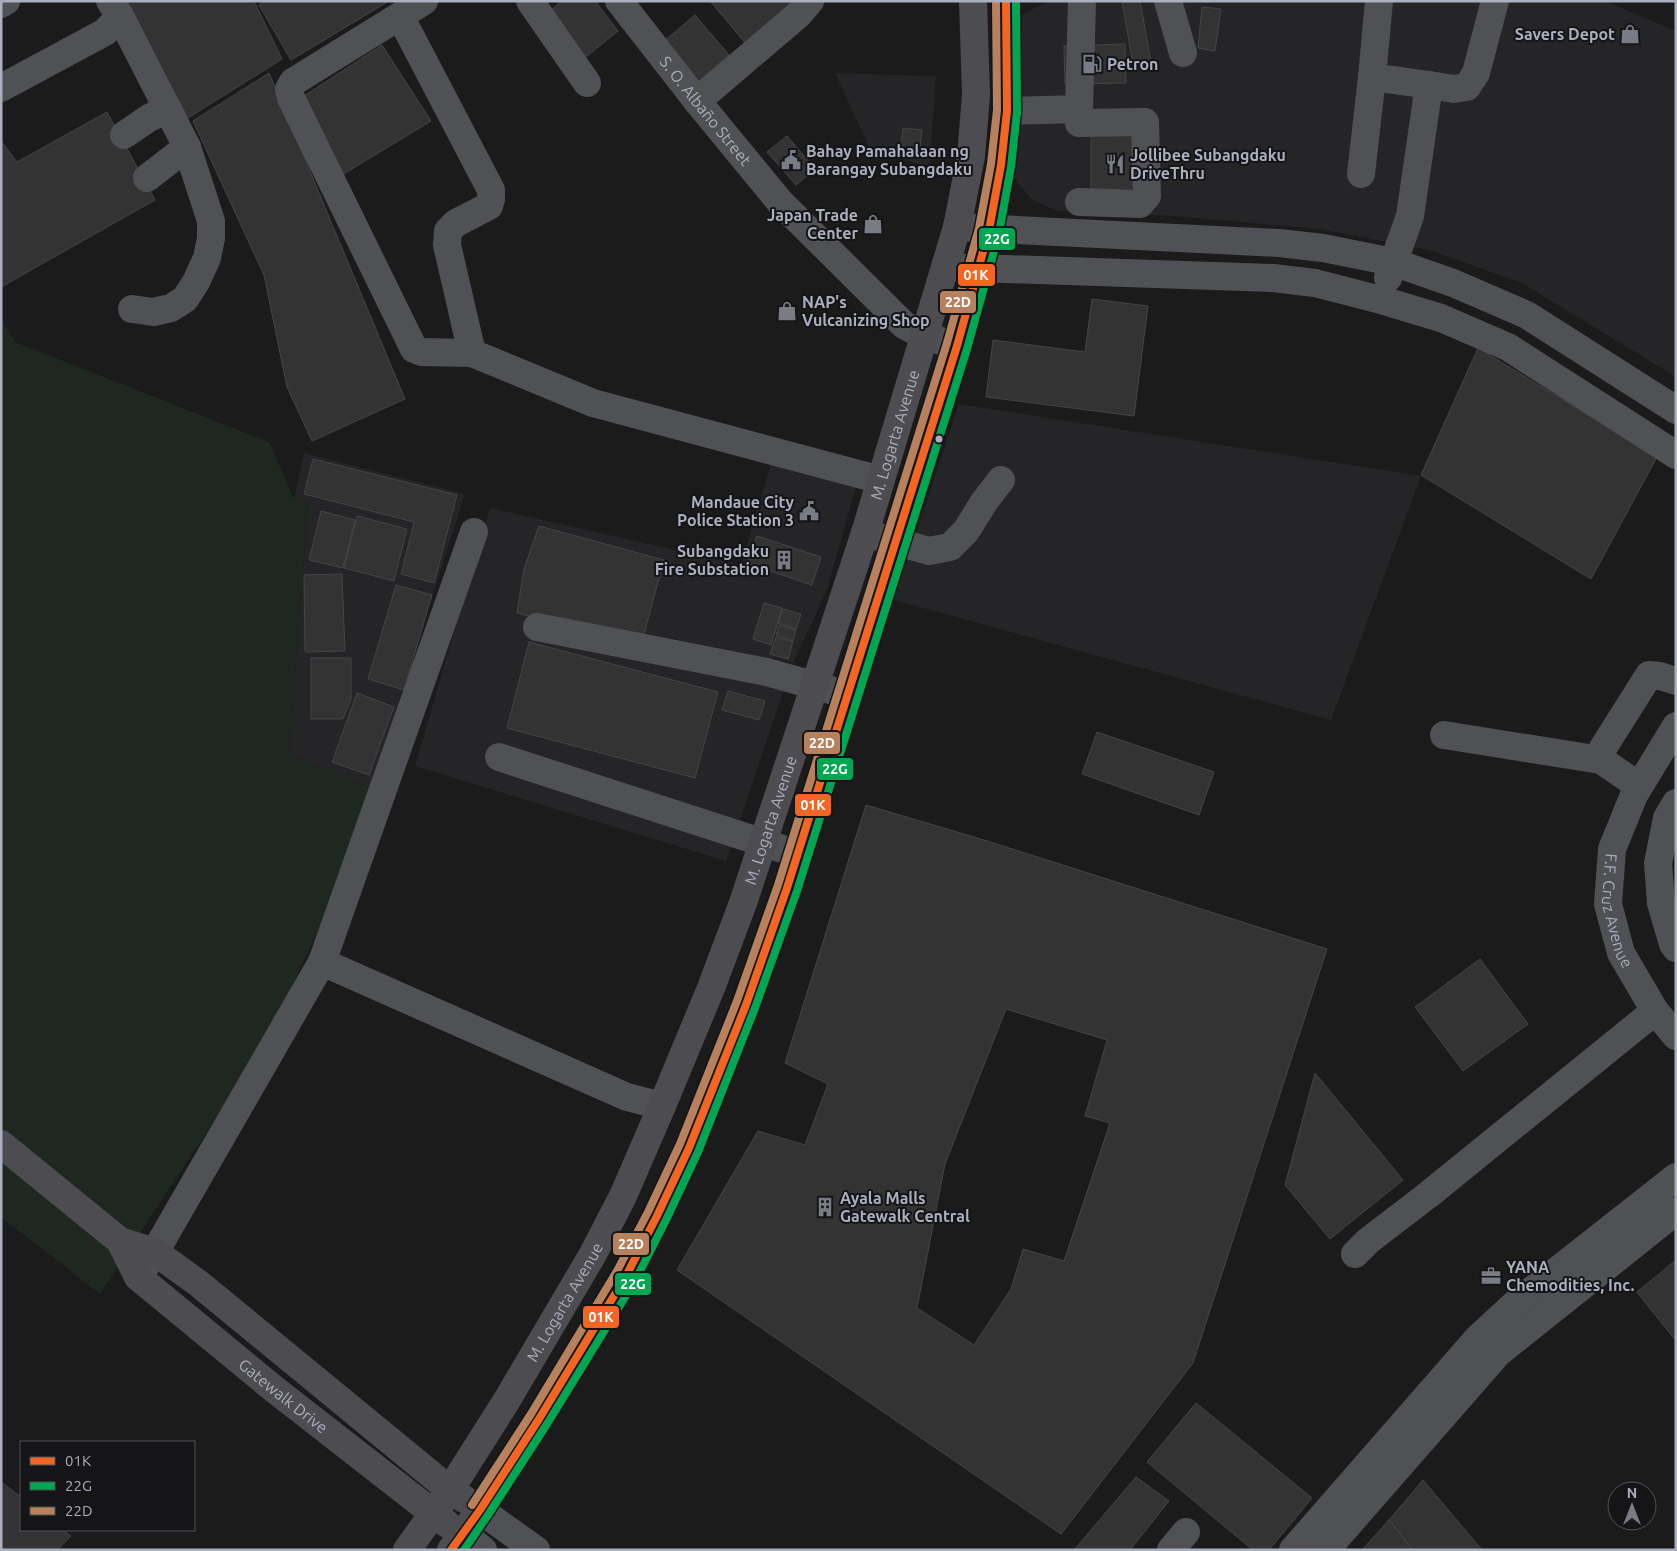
<svg xmlns="http://www.w3.org/2000/svg" width="1677" height="1551" font-family="Ubuntu,sans-serif">
<style>
.built{fill:#252528}
.green{fill:#1e2720}
.building{fill:#333334;stroke:#444548;fill-rule:evenodd}
.lines{fill:none;stroke-linecap:round;stroke-linejoin:round}
.minor{stroke:#4f5155;stroke-width:28}
.major{stroke:#4d4d51;stroke-width:28}
.bus-1-casing{stroke:#151518;stroke-width:11}
.bus-2-casing{stroke:#151518;stroke-width:11}
.bus-3-casing{stroke:#151518;stroke-width:11}
.bus-1{stroke:#f26522;stroke-width:8}
.bus-2{stroke:#00a651;stroke-width:8}
.bus-3{stroke:#b6815c;stroke-width:8}
.bus-dot{fill:#acb0be;stroke:#151518;stroke-width:2}
.labels{text-anchor:middle;dominant-baseline:central;stroke-width:4;stroke-linejoin:round;paint-order:stroke}
.poi-label{font-size:16px;font-weight:bold;fill:#acb0be;stroke:#151518;text-anchor:start}
.street-label{font-size:16px;fill:#acb0be;stroke:#151518}
.line-badge{stroke:#151518;stroke-width:2}
.badge-label{font-size:14px;text-anchor:middle;font-weight:bold;fill:#fff}
</style>
<rect width="100%" height="100%" fill="#1b1b1c"/>
<path class="built" d="M 1048,1 L 1605,1 L 1676,31 L 1676,377 L 1522,283 L 1429,250 L 1319,229 L 1173,216 L 1057,211 L 1031,199 L 1011,173 L 1020,16 Z
M 835,73 L 936,76 L 930,167 L 871,151 Z
M 959,404 L 1421,476 L 1331,720 L 894,600 Z
M 304,453 L 465,494 L 371,788 L 289,754 L 308,504 L 294,499 Z
M 771,464 L 856,487 L 827,590 L 793,663 L 772,657 L 767,672 L 784,690 L 726,861 L 415,766 L 490,508 L 741,565 Z"/>
<path class="green" d="M 1,319 L 15,342 L 269,442 L 294,499 L 308,503 L 289,754 L 371,788 L 330,905 L 286,1000 L 235,1089 L 100,1294 L 1,1217 Z"/>
<path class="building" d="M 124,1 L 254,1 L 282,59 L 188,118 Z
M 265,1 L 389,1 L 291,60 L 259,5 Z
M 562,1 L 595,1 L 618,31 L 582,60 L 546,14 Z
M 710,1 L 787,1 L 793,7 L 747,45 Z
M 1122,1 L 1140,1 L 1151,62 L 1133,65 Z
M 1202,7 L 1221,9 L 1215,51 L 1198,48 Z
M 695,15 L 729,55 L 697,83 L 662,43 Z
M 1125,44 L 1126,83 L 1065,84 L 1064,46 Z
M 382,45 L 431,121 L 337,178 L 304,96 Z
M 269,73 L 405,399 L 312,441 L 287,387 L 264,275 L 193,121 Z
M 107,112 L 155,200 L 1,287 L 1,141 L 17,162 Z
M 903,128 L 922,130 L 919,156 L 900,154 Z
M 1139,130 L 1140,198 L 1091,198 L 1091,131 Z
M 787,136 L 815,169 L 796,185 L 767,152 Z
M 1092,299 L 1148,306 L 1134,416 L 986,397 L 993,340 L 1085,352 Z
M 1478,348 L 1657,457 L 1591,579 L 1421,475 Z
M 313,459 L 457,495 L 434,583 L 401,574 L 414,522 L 304,494 Z
M 321,511 L 355,520 L 343,568 L 309,560 Z
M 357,516 L 407,529 L 394,581 L 344,568 Z
M 539,526 L 664,560 L 641,645 L 517,613 L 524,569 Z
M 757,536 L 821,557 L 812,585 L 747,563 Z
M 342,574 L 345,651 L 305,652 L 304,575 Z
M 396,585 L 432,595 L 404,690 L 368,679 Z
M 764,603 L 782,608 L 771,645 L 753,639 Z
M 783,609 L 801,614 L 796,629 L 778,623 Z
M 779,625 L 796,630 L 793,641 L 776,635 Z
M 776,637 L 793,642 L 788,659 L 770,654 Z
M 529,642 L 718,692 L 695,778 L 507,728 Z
M 311,658 L 351,658 L 351,699 L 343,719 L 311,719 Z
M 728,691 L 765,701 L 759,720 L 722,710 Z
M 357,693 L 394,707 L 369,775 L 332,762 Z
M 1097,732 L 1214,772 L 1199,815 L 1082,774 Z
M 866,805 L 984,840 L 1327,949 L 1193,1363 L 1061,1534 L 677,1270 L 758,1131 L 805,1145 L 828,1084 L 785,1063 ZM 1006,1009 L 1107,1040 L 1085,1116 L 1110,1123 L 1064,1261 L 1023,1249 L 1011,1289 L 974,1345 L 917,1308 L 945,1164 Z
M 1480,959 L 1528,1024 L 1463,1071 L 1415,1007 Z
M 1315,1073 L 1403,1180 L 1330,1239 L 1285,1185 Z
M 1676,1260 L 1676,1341 L 1637,1292 Z
M 1196,1403 L 1312,1498 L 1269,1550 L 1253,1550 L 1147,1462 Z
M 1136,1477 L 1169,1501 L 1130,1550 L 1074,1550 Z
M 1423,1480 L 1482,1550 L 1413,1550 L 1389,1520 Z
M 1,1482 L 21,1497 L 21,1530 L 62,1530 L 71,1536 L 57,1550 L 1,1550 Z
M 1389,1520 L 1413,1550 L 1362,1550 Z"/>
<g class="lines">
<g class="minor">
<path d="M 110,1 L 120,16 L 187,147 L 211,221 L 211,238 L 207,258 L 196,282 L 185,299 L 171,308 L 153,312 L 132,309"/>
<path d="M 424,1 L 293,82 L 289,89 L 291,98 L 414,349 L 421,352 L 472,353 L 593,403 L 881,480"/>
<path d="M 530,1 L 587,83"/>
<path id="s1" d="M 619,1 L 697,101 L 780,202 L 904,325 L 925,336 L 957,346"/>
<path d="M 1168,1 L 1183,53"/>
<path d="M 1379,1 L 1372,77 L 1429,85"/>
<path d="M 1,4 L 6,1"/>
<path d="M 400,16 L 491,190 L 491,199 L 489,206 L 456,223 L 448,231 L 447,245 L 472,353"/>
<path d="M 1,88 L 105,32 L 120,16"/>
<path d="M 697,101 L 799,14 L 810,1"/>
<path d="M 1007,111 L 1079,109 L 1082,1"/>
<path d="M 124,135 L 149,118 L 168,109"/>
<path d="M 1361,174 L 1372,77"/>
<path d="M 147,178 L 187,147"/>
<path d="M 1079,202 L 1140,204 L 1147,196 L 1145,122 L 1079,123"/>
<path d="M 957,227 L 1279,243 L 1323,248 L 1393,262 L 1453,283 L 1527,315 L 1676,410"/>
<path d="M 946,267 L 1273,278 L 1315,283 L 1381,300 L 1441,318 L 1508,347 L 1676,455"/>
<path d="M 1388,278 L 1410,216 L 1429,85 L 1454,89 L 1467,87 L 1476,73 L 1495,1"/>
<path d="M 865,533 L 929,551 L 950,547 L 966,531 L 984,502 L 1001,480"/>
<path d="M 537,627 L 767,672 L 848,695"/>
<path id="s2" d="M 1676,726 L 1634,795 L 1612,849 L 1608,904 L 1621,953 L 1655,1011 L 1676,1036"/>
<path d="M 1444,735 L 1601,760"/>
<path d="M 499,757 L 798,854"/>
<path d="M 1639,786 L 1601,760 L 1603,748 L 1649,675 L 1660,676 L 1676,681"/>
<path d="M 1676,803 L 1667,818 L 1658,863 L 1661,903 L 1673,944 L 1676,948"/>
<path d="M 322,962 L 627,1097 L 662,1106"/>
<path d="M 1355,1254 L 1368,1241 L 1428,1195 L 1655,1011"/>
<path d="M 142,1271 L 155,1252 L 322,962 L 474,532"/>
<path d="M 480,1510 L 536,1550"/>
<path d="M 463,1534 L 483,1550"/>
<path d="M 1171,1550 L 1186,1532"/>
<path d="M 1293,1550 L 1478,1338 L 1516,1303 L 1676,1177"/>
<path d="M 1326,1550 L 1498,1353 L 1676,1211"/>
</g>
<g class="major">
<path d="M 1,1144 L 120,1241 L 155,1252 L 198,1283 L 450,1490 L 464,1499"/>
<path id="s3" d="M 120,1241 L 138,1277 L 274,1389 L 447,1524"/>
<path id="s4" d="M 407,1550 L 450,1490 L 507,1400 L 593,1254 L 623,1196 L 662,1106 L 711,988 L 743,903 L 865,533 L 957,227 L 971,156 L 976,95 L 973,1"/>
<path d="M 451,1550 L 480,1510 L 539,1419 L 626,1276 L 657,1216 L 689,1148 L 746,1005 L 787,888 L 957,346 L 989,230 L 1001,165 L 1007,111 L 1006,1"/>
</g>
<defs>
<path id="bus-1" d="M 451,1550 L 480,1510 L 539,1419 L 626,1276 L 657,1216 L 689,1148 L 746,1005 L 787,888 L 957,346 L 989,230 L 1001,165 L 1007,111 L 1006,1"/>
<path id="bus-2" d="M 464,1550 L 488,1515 L 547,1424 L 635,1281 L 666,1220 L 698,1152 L 755,1008 L 797,891 L 967,349 L 999,233 L 1011,167 L 1017,112 L 1016,1"/>
<path id="bus-3" d="M 472,1505 L 531,1414 L 617,1271 L 648,1212 L 680,1144 L 737,1001 L 778,885 L 947,343 L 979,228 L 991,164 L 997,110 L 996,1"/>
</defs>
<use href="#bus-1" class="bus-1-casing"/>
<use href="#bus-2" class="bus-2-casing"/>
<use href="#bus-3" class="bus-3-casing"/>
<use href="#bus-1" class="bus-1"/>
<use href="#bus-2" class="bus-2"/>
<use href="#bus-3" class="bus-3"/>
</g>
<defs>
<symbol id="shop-bare" viewBox="-9 -9 18 18"><path d="M-5-2.5h2.3a2.7 3.5 0 0 1 5.4 0H5L5.5 6h-11ZM-1.5-2.5h3a1.5 2.3 0 0 0-3 0Z" fill="#797c85" stroke="#151518" stroke-width="2.5" paint-order="stroke"/></symbol>
<symbol id="fuel-bare" viewBox="-9 -9 18 18"><path d="M-5.5-6h7V0h2V4h1.3V-2.5L3-4.5l.8-.8L6-3V5H2.5V1h-1V6h-7ZM-4.2-4.7v3.2H.2V-4.7Z" fill="#797c85" stroke="#151518" stroke-width="2.5" paint-order="stroke"/></symbol>
<symbol id="civic-bare" viewBox="-9 -9 18 18"><path d="M-.6-6.5H3V-4.5H.6V-3L4-1V1h2V6H-6V1h2V-1L-.6-3ZM-1.2 2.5V6h2.4V2.5Z" fill="#797c85" stroke="#151518" stroke-width="2.5" paint-order="stroke"/></symbol>
<symbol id="restaurant-bare" viewBox="-9 -9 18 18"><path d="M-5-6h1v4h1v-4h1v4h1v-4h1v5L-1.5 .5V6h-2V.5L-5-1ZM5-6V6H3V1.5H1.5Q1.5-4 5-6Z" fill="#797c85" stroke="#151518" stroke-width="2.5" paint-order="stroke"/></symbol>
<symbol id="building-bare" viewBox="-9 -9 18 18"><path d="M-4-6H4V6H1V3H-1V6H-4ZM-2.5-4.3h1.7v1.8h-1.7ZM.8-4.3h1.7v1.8H.8ZM-2.5-1h1.7V.8h-1.7ZM.8-1h1.7V.8H.8Z" fill="#797c85" stroke="#151518" stroke-width="2.5" paint-order="stroke"/></symbol>
<symbol id="office-bare" viewBox="-9 -9 18 18"><path d="M-6-3h4V-5.5h4V-3h4V5H-6ZM-1-4.5V-3h2v-1.5ZM-6 0V1H6V0Z" fill="#797c85" stroke="#151518" stroke-width="2.5" paint-order="stroke"/></symbol>
</defs>
<g fill-rule="evenodd">
<use href="#shop-bare" x="1616" y="20" width="28" height="28"/>
<use href="#fuel-bare" x="1078" y="50" width="28" height="28"/>
<use href="#civic-bare" x="777" y="146" width="28" height="28"/>
<use href="#restaurant-bare" x="1101" y="150" width="28" height="28"/>
<use href="#shop-bare" x="859" y="210" width="28" height="28"/>
<use href="#shop-bare" x="773" y="297" width="28" height="28"/>
<use href="#civic-bare" x="795" y="497" width="28" height="28"/>
<use href="#building-bare" x="770" y="546" width="28" height="28"/>
<use href="#building-bare" x="811" y="1193" width="28" height="28"/>
<use href="#office-bare" x="1477" y="1262" width="28" height="28"/>
</g>
<circle class="bus-dot" cx="939" cy="439" r="4.5"/>
<g class="labels">
<g class="poi-label">
<text x="1615" y="34" text-anchor="end">Savers Depot</text>
<text x="1107" y="64">Petron</text>
<text x="806" y="151">Bahay Pamahalaan ng<tspan x="806" dy="18">Barangay Subangdaku</tspan></text>
<text x="1130" y="155">Jollibee Subangdaku<tspan x="1130" dy="18">DriveThru</tspan></text>
<text x="858" y="215" text-anchor="end">Japan Trade<tspan x="858" dy="18">Center</tspan></text>
<text x="802" y="302">NAP's<tspan x="802" dy="18">Vulcanizing Shop</tspan></text>
<text x="794" y="502" text-anchor="end">Mandaue City<tspan x="794" dy="18">Police Station 3</tspan></text>
<text x="769" y="551" text-anchor="end">Subangdaku<tspan x="769" dy="18">Fire Substation</tspan></text>
<text x="840" y="1198">Ayala Malls<tspan x="840" dy="18">Gatewalk Central</tspan></text>
<text x="1506" y="1267">YANA<tspan x="1506" dy="18">Chemodities, Inc.</tspan></text>
</g>
<g class="street-label">
<text stroke="none"><textPath href="#s1" startOffset="140">S. O. Albaño Street</textPath></text>
<text stroke="none"><textPath href="#s4" startOffset="1224">M. Logarta Avenue</textPath></text>
<text stroke="none"><textPath href="#s4" startOffset="819">M. Logarta Avenue</textPath></text>
<text stroke="none"><textPath href="#s2" startOffset="202">F.F. Cruz Avenue</textPath></text>
<text stroke="none"><textPath href="#s4" startOffset="294">M. Logarta Avenue</textPath></text>
<text stroke="none"><textPath href="#s3" startOffset="228">Gatewalk Drive</textPath></text>
</g>
</g>
<g class="line-badge">
<rect x="978" y="227" width="38" height="24" rx="5" fill="#00a651"/>
<rect x="957" y="263" width="39" height="24" rx="5" fill="#f26522"/>
<rect x="939" y="290" width="38" height="24" rx="5" fill="#b6815c"/>
<rect x="803" y="731" width="38" height="24" rx="5" fill="#b6815c"/>
<rect x="816" y="757" width="38" height="24" rx="5" fill="#00a651"/>
<rect x="794" y="793" width="38" height="24" rx="5" fill="#f26522"/>
<rect x="612" y="1232" width="38" height="24" rx="5" fill="#b6815c"/>
<rect x="614" y="1272" width="38" height="24" rx="5" fill="#00a651"/>
<rect x="582" y="1305" width="38" height="24" rx="5" fill="#f26522"/>
</g>
<g class="badge-label">
<text x="997" y="244">22G</text>
<text x="976" y="280">01K</text>
<text x="958" y="307">22D</text>
<text x="822" y="748">22D</text>
<text x="835" y="774">22G</text>
<text x="813" y="810">01K</text>
<text x="631" y="1249">22D</text>
<text x="633" y="1289">22G</text>
<text x="601" y="1322">01K</text>
</g>
<rect width="1677" height="1551" fill="none" stroke="#acb0be" stroke-width="5"/>
<rect x="20" y="1441" width="175" height="90" fill="#151518" stroke="#51535a"/>
<rect x="30" y="1457" width="25" height="8" fill="#f26522" stroke="#51535a"/>
<text x="65" y="1466" font-size="15" fill="#acb0be">01K</text>
<rect x="30" y="1482" width="25" height="8" fill="#00a651" stroke="#51535a"/>
<text x="65" y="1491" font-size="15" fill="#acb0be">22G</text>
<rect x="30" y="1507" width="25" height="8" fill="#b6815c" stroke="#51535a"/>
<text x="65" y="1516" font-size="15" fill="#acb0be">22D</text>
<g transform="translate(1632 1506)"><circle r="24" fill="#151518" stroke="#51535a"/>
<path d="M0-4L9 19L0 12L-9 19Z" fill="#797c85"/>
<text y="-8" font-size="14" font-weight="bold" text-anchor="middle" fill="#acb0be">N</text>
</g>
</svg>
